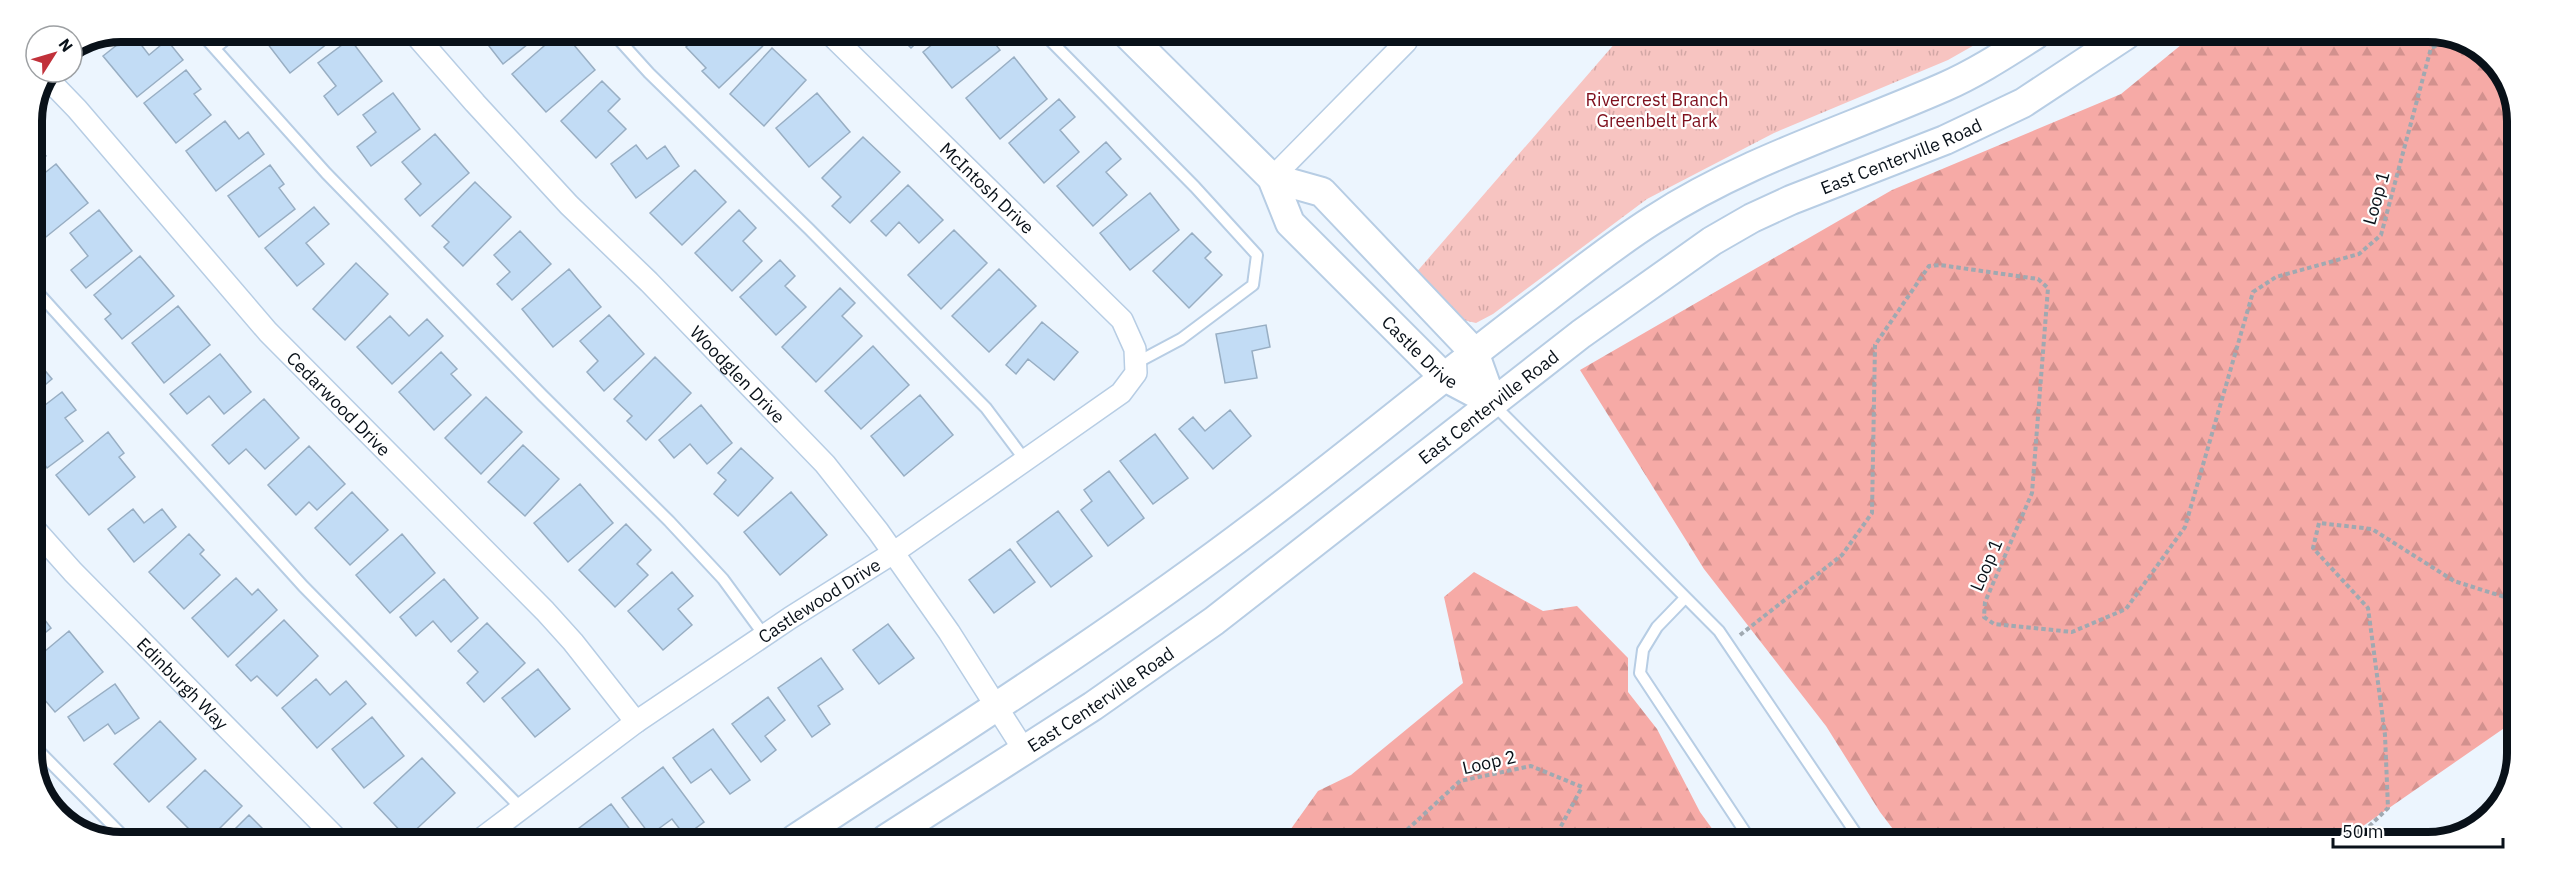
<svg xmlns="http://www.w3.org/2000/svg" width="2549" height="874" font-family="'IBM Plex Sans',sans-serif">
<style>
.forest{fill:url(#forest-firs)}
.park{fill:url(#park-tufts)}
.building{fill:#c2dcf5;stroke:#98aec3;stroke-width:1.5}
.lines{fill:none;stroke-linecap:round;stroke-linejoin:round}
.lane-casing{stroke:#b7cde4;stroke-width:14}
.street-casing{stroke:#b7cde4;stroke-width:24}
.secondary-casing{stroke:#b7cde4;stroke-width:32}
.path{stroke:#a0a9b1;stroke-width:4;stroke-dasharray:4.5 3;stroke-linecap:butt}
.lane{stroke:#fff;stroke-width:10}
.street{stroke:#fff;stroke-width:21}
.secondary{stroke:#fff;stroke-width:28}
.labels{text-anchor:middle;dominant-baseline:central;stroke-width:4.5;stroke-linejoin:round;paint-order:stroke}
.park-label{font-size:18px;fill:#7e101d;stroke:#fff}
.street-label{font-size:18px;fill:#091119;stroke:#fff}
.rim{fill:none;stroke:#091119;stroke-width:8}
</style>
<defs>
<pattern id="forest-firs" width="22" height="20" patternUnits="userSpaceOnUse" patternTransform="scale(1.5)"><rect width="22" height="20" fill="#f6aaa6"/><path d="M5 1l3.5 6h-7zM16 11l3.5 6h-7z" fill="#d2918e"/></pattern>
<pattern id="park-tufts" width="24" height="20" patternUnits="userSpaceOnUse" patternTransform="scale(1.5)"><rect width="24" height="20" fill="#f7c4c1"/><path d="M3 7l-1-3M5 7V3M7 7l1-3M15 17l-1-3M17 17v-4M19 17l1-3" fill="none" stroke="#d2a7a5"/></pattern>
</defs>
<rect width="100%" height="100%" fill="#ecf5fe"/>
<path class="forest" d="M 2192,36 L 2456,36 L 2499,66 L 2517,115 L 2513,722 L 2340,842 L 1902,841 L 1880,812 L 1826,726 L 1704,569 L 1580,370 L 1892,190 L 2121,94 Z
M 1474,572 L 1543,611 L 1577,606 L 1628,658 L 1628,692 L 1657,729 L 1700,812 L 1721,841 L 1283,840 L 1318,791 L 1351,775 L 1463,683 L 1444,597 Z"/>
<path class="park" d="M 1623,34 L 1992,35 L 1948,60 L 1774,133 L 1647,199 L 1493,314 L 1476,323 L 1459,319 L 1414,275 Z"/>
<path class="building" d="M 263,32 L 342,32 L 290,73 L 260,34 Z
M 478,32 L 543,32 L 503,64 Z
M 560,32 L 563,32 L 595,70 L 546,112 L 512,74 Z
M 132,33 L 149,55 L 167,40 L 183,60 L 137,97 L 103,56 Z
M 700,33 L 758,33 L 767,42 L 719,88 L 702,71 L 706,68 L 686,47 Z
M 896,33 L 927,33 L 911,48 Z
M 946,33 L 987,33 L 1000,50 L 952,88 L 923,52 Z
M 104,39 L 89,50 L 86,46 Z
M 350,39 L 382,81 L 338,115 L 324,96 L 336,86 L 318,63 Z
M 772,48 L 806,80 L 764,126 L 730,94 Z
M 1014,57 L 1047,99 L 1000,139 L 966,98 Z
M 186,70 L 201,89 L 194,94 L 211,115 L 176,143 L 144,103 Z
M 602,81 L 620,99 L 608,111 L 626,129 L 596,158 L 561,121 Z
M 393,93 L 420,129 L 371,166 L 357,147 L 376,132 L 363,115 Z
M 817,93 L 850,132 L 809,167 L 776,128 Z
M 1059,99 L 1075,117 L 1060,130 L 1079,152 L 1044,183 L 1009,143 Z
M 225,121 L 239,139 L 248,132 L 264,154 L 216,191 L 186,151 Z
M 435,134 L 469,173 L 420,216 L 405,199 L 421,184 L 402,162 Z
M 863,137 L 900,172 L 850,223 L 832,206 L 841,197 L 822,178 Z
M 32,138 L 46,156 L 32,168 Z
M 1106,142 L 1121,159 L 1106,172 L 1127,195 L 1093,226 L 1057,186 Z
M 636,145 L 647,159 L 665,146 L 679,166 L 636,198 L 611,164 Z
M 56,164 L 88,203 L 41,241 L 32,229 L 32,183 Z
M 270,165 L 284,184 L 279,188 L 295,209 L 259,237 L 228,196 Z
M 695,170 L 726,202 L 682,245 L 650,213 Z
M 475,182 L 511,217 L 463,266 L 444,247 L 449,242 L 432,226 Z
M 908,185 L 943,220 L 919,243 L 899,222 L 886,236 L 871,221 Z
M 1150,193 L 1179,230 L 1130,270 L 1100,233 Z
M 314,207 L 329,224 L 306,243 L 324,264 L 297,286 L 265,248 Z
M 99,210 L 132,251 L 86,288 L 71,270 L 88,256 L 70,233 Z
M 739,210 L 756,228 L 743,241 L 762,261 L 732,291 L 695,253 Z
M 954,230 L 987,263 L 941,309 L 908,275 Z
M 520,231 L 551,264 L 512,300 L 497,284 L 510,272 L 494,255 Z
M 1192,233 L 1211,252 L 1205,258 L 1222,275 L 1189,308 L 1153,271 Z
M 140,256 L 174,296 L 122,339 L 105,319 L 111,314 L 94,295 Z
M 780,260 L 795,276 L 785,286 L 806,307 L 776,335 L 740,297 Z
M 356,263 L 388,294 L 345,340 L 313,309 Z
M 569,269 L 601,307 L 553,347 L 522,309 Z
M 999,269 L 1036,306 L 989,352 L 952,316 Z
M 840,288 L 855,303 L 842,316 L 862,336 L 816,382 L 782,347 Z
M 178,306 L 210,345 L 164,383 L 132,343 Z
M 609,315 L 644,354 L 604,391 L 587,372 L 598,361 L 580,341 Z
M 390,316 L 409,336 L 427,319 L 443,336 L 392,384 L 357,347 Z
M 1042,322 L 1078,352 L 1054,380 L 1028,359 L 1016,374 L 1006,365 Z
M 1266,325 L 1270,347 L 1252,351 L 1257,378 L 1225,383 L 1216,334 Z
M 873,346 L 909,385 L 861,429 L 825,391 Z
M 441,352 L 457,369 L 451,374 L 471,395 L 434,430 L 399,392 Z
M 220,354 L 251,392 L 224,414 L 209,396 L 187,414 L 170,394 Z
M 32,355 L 52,379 L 32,396 Z
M 655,357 L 691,393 L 646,440 L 627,421 L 632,416 L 614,399 Z
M 62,392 L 76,410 L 65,418 L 83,441 L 47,468 L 32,447 L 32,415 Z
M 920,395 L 953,435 L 904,476 L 871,436 Z
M 486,397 L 522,432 L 481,474 L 445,438 Z
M 264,399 L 299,438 L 265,469 L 246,449 L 229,464 L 212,445 Z
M 701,405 L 732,443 L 707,464 L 690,444 L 674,458 L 659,440 Z
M 1230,410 L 1251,436 L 1213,469 L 1179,429 L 1193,417 L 1205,431 Z
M 108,432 L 124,453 L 119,457 L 135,477 L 89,515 L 56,475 Z
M 1155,434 L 1188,478 L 1153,504 L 1120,461 Z
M 523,445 L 559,479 L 525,516 L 488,482 Z
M 309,446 L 345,484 L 317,510 L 309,502 L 296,515 L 268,485 Z
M 741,448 L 773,478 L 738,516 L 714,494 L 726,480 L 718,473 Z
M 1109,471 L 1144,518 L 1108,546 L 1081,510 L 1092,501 L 1084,490 Z
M 580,484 L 613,523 L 568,562 L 534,523 Z
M 352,492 L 388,530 L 350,565 L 315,528 Z
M 791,492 L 827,535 L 780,575 L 744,532 Z
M 133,509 L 144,523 L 162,509 L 176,527 L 134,562 L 108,529 Z
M 1058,511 L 1092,556 L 1051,587 L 1017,542 Z
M 626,524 L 651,550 L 637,564 L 648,575 L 615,607 L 579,570 Z
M 189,534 L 204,550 L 200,554 L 220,575 L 184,609 L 149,572 Z
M 402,534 L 435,573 L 390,613 L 356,575 Z
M 1010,549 L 1035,582 L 994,613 L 969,580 Z
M 672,572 L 693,596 L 678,609 L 692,625 L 663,650 L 628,611 Z
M 236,578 L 252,595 L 258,589 L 277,610 L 228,657 L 192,618 Z
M 444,579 L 478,618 L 451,642 L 433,621 L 416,636 L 400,617 Z
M 32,603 L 51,628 L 32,643 Z
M 284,620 L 318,656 L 277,696 L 257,676 L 251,681 L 236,665 Z
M 487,623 L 525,663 L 484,702 L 467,683 L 478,672 L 458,651 Z
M 888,624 L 914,658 L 879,684 L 853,650 Z
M 69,631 L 103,672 L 55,712 L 32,685 L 32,662 Z
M 821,658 L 843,689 L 818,706 L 830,724 L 812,737 L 778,688 Z
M 538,669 L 570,709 L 535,737 L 502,698 Z
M 316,679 L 330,695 L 346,681 L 366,704 L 317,748 L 282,708 Z
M 115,684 L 139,718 L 115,734 L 108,724 L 84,741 L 68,717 Z
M 768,697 L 785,720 L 765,736 L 776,750 L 761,762 L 732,724 Z
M 372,717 L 404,756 L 364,788 L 332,749 Z
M 160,721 L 196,759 L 149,802 L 114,764 Z
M 713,729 L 750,780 L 730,794 L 711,769 L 691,783 L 673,758 Z
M 422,758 L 455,793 L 407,838 L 374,803 Z
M 663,767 L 704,822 L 685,836 L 672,819 L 650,835 L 622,798 Z
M 205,770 L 242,806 L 210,838 L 198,838 L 167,807 Z
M 611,804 L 637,839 L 573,839 L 570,835 Z
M 249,815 L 272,838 L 226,838 Z"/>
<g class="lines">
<defs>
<path id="lane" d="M 200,32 L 326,173 L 542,395 L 669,521 L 723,579 L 764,635
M 612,32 L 649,73 L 809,229 L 986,408 L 1025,460
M 1043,33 L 1195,187 L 1257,255 L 1253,285 L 1181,339 L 1136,363
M 215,48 L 235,32
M 32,286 L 303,586 L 521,808
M 1494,405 L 1719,631 L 1861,841
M 1685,598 L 1657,627 L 1643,650 L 1640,673 L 1751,841
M 32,744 L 125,838"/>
<g id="street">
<path id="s1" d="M 413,32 L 475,103 L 569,205 L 649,282 L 825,464 L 878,531 L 949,632 L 1024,750"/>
<path id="s2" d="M 48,79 L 77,109 L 268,332 L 545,611 L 573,642 L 636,722"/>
<path d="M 1272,178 L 1406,42 L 1410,34"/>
<path id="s3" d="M 32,526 L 73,572 L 336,838"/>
<path id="s4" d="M 481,839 L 636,722 L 790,618 L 893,553 L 1121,393 L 1136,373 L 1135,349 L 1122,320 L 829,33"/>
</g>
<g id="secondary">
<path id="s5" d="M 1127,34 L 1272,178 L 1290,223 L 1443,376 L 1492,402"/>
<path d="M 1272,178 L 1322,192 L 1474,352 L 1492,402"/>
<path d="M 795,839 C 951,736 1108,637 1257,524 C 1354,451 1448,372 1545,299 C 1580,272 1615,244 1653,220 C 1744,161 1846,130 1944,87 C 1976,73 2005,54 2035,35"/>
<path id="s6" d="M 886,839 L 1093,706 L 1214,621 L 1581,334 L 1712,241 L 1752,218 L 1791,200 L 1945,140 L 2023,103 L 2126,35"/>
</g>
</defs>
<use href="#lane" class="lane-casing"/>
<use href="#street" class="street-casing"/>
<use href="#secondary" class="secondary-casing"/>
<path class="path" d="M 1740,635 L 1842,555 L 1872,513 L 1875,345 L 1929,266 L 1940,265 L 2038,279 L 2048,288 L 2032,493 L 1985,602 L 1984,617 L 1994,624 L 2072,632 L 2126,609 L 2185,527 L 2253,292 L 2276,277 L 2359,254 L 2381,235 L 2431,48 L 2458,37
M 1396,840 L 1460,781 L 1531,766 L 1582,787 L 1553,841
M 2353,842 L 2388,808 L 2385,735 L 2368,608 L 2313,548 L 2319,523 L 2372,529 L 2454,581 L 2514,600"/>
<use href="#lane" class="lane"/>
<use href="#street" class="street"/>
<use href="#secondary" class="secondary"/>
</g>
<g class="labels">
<g class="park-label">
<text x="1657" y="99">Rivercrest Branch<tspan x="1657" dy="21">Greenbelt Park</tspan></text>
</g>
<g class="street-label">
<text stroke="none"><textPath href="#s6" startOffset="1228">East Centerville Road</textPath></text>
<text transform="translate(987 188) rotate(44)">McIntosh Drive</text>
<text transform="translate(2376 198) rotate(-74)">Loop 1</text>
<text stroke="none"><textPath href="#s5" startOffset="436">Castle Drive</textPath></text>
<text stroke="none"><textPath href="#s1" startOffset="472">Woodglen Drive</textPath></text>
<text stroke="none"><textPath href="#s2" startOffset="436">Cedarwood Drive</textPath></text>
<text stroke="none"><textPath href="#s6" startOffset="742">East Centerville Road</textPath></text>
<text transform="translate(1986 565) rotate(-67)">Loop 1</text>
<text stroke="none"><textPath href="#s4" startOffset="414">Castlewood Drive</textPath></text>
<text stroke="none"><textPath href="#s3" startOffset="218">Edinburgh Way</textPath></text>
<text stroke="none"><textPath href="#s6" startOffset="256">East Centerville Road</textPath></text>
<text transform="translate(1489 762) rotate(-13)">Loop 2</text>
</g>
</g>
<path d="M0 0H2549V874H0ZM121 42H2428A79 79 0 0 1 2507 121V753A79 79 0 0 1 2428 832H121A79 79 0 0 1 42 753V121A79 79 0 0 1 121 42Z" fill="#fff" fill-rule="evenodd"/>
<path class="rim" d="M121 42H2428A79 79 0 0 1 2507 121V753A79 79 0 0 1 2428 832H121A79 79 0 0 1 42 753V121A79 79 0 0 1 121 42Z"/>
<g transform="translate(54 54) rotate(53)"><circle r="28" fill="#ffffff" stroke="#9da0a3" stroke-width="1.5"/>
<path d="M0-4.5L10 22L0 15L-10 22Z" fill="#c1313a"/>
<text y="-9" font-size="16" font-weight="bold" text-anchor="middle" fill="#091119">N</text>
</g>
<path d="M2333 838v9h170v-9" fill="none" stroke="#091119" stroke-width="3"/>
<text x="2342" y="838" font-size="18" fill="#091119" stroke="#ffffff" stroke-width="4.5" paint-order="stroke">50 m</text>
</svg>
